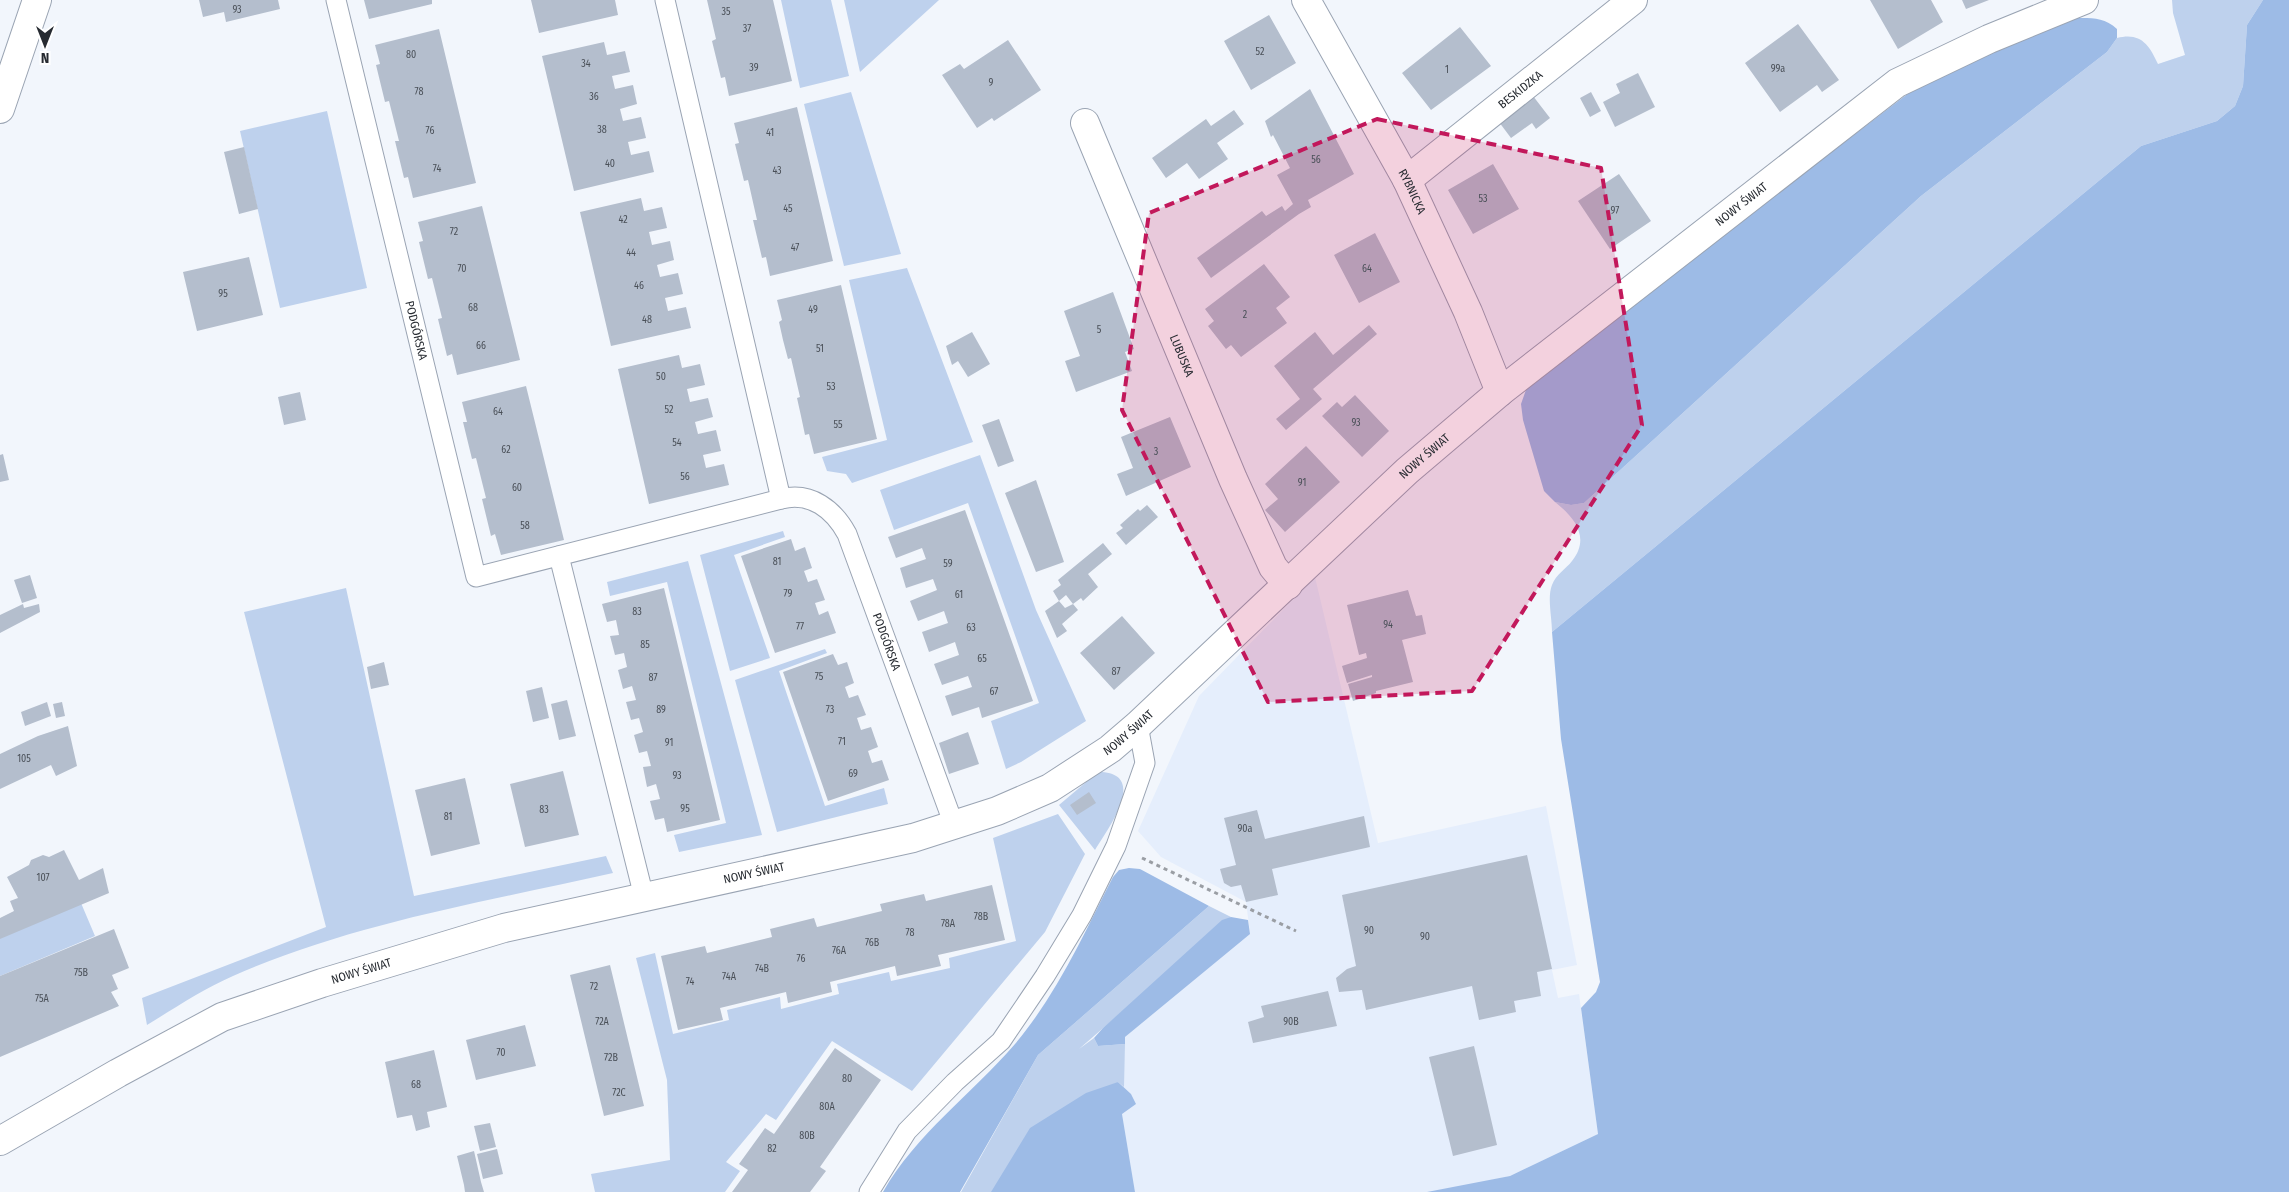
<svg xmlns="http://www.w3.org/2000/svg" width="2289" height="1192" font-family="'Fira Sans Condensed',sans-serif">
<style>
.built{fill:#e5eefc}
.green{fill:#bed1ed}
.forest{fill:#9dbbe6}
.building{fill:#b4becd}
.lines{fill:none;stroke-linecap:round;stroke-linejoin:round}
.service-casing{stroke:#9aa4b3;stroke-width:21}
.minor-casing{stroke:#9aa4b3;stroke-width:30}
.tertiary-casing{stroke:#9aa4b3;stroke-width:30}
.path{stroke:#9a9ea4;stroke-width:3;stroke-dasharray:4 4;stroke-linecap:butt}
.service{stroke:#fff;stroke-width:19}
.minor{stroke:#fff;stroke-width:28}
.tertiary{stroke:#fff;stroke-width:28}
.marked{fill:#c2185b;fill-opacity:0.2;stroke:#c2185b;stroke-width:4;stroke-dasharray:10 6;stroke-linejoin:round}
.labels{text-anchor:middle;dominant-baseline:central;stroke-width:4.5;stroke-linejoin:round;paint-order:stroke}
.number-label{font-size:10px;fill:#4a5058}
.street-label{font-size:12px;fill:#272b31;stroke:#fff}
</style>
<rect width="100%" height="100%" fill="#f2f6fc"/>
<path class="built" d="M 1315,577 L 1378,843 L 1546,806 L 1577,965 L 1552,970 L 1558,998 L 1579,994 L 1598,1134 L 1510,1176 L 1437,1192 L 1135,1192 L 1122,1114 L 1125,1037 L 1250,933 L 1246,902 L 1161,857 L 1138,831 L 1199,696 Z"/>
<path class="green" d="M 781,0 L 831,0 L 849,76 L 800,88 Z
M 844,0 L 939,0 L 860,72 Z
M 2172,0 L 2263,0 L 2247,25 L 2243,86 L 2235,106 L 2217,121 L 2141,146 L 1552,632 C 1552,618 1547,597 1552,585 C 1556,574 1566,569 1572,561 C 1591,537 1574,517 1555,502 L 1571,505 L 1584,503 L 1921,196 L 2107,52 L 2117,38 C 2140,32 2149,44 2158,64 L 2185,55 L 2173,13 Z
M 851,92 L 901,254 L 844,266 L 804,104 Z
M 327,111 L 367,288 L 280,308 L 240,131 Z
M 907,268 L 973,442 L 852,483 L 846,474 L 827,471 L 822,457 L 887,440 L 849,280 Z
M 980,455 L 1036,610 L 1086,721 L 1021,762 L 1006,769 L 991,721 L 1039,703 L 968,503 L 894,530 L 880,490 Z
M 783,531 L 785,537 L 734,555 L 770,658 L 730,671 L 700,555 Z
M 688,561 L 762,835 L 679,852 L 674,835 L 726,823 L 667,582 L 610,596 L 607,582 Z
M 346,588 L 414,896 L 606,856 L 613,873 C 485,902 353,923 233,976 C 203,989 175,1008 147,1025 L 142,998 L 326,927 L 244,612 Z
M 825,649 L 827,653 L 779,671 L 825,806 L 884,788 L 888,804 L 777,832 L 735,680 Z
M 1098,772 C 1150,772 1108,829 1095,850 L 1059,805 Z
M 1058,814 L 1085,854 L 1045,932 L 912,1091 L 832,1041 L 776,1120 L 766,1114 L 726,1162 L 740,1171 L 725,1192 L 595,1192 L 591,1174 L 670,1160 L 667,1080 L 636,958 L 655,953 L 673,1034 L 729,1020 L 727,1010 L 780,997 L 781,1009 L 839,994 L 837,984 L 889,972 L 891,981 L 950,968 L 949,958 L 1016,941 L 993,838 Z
M 81,903 L 95,936 L 0,976 L 0,937 Z
M 1209,906 L 1231,917 L 1079,1049 L 1094,1038 L 1098,1046 L 1125,1044 L 1124,1087 L 1118,1082 L 992,1192 L 961,1192 L 1038,1055 Z"/>
<path class="forest" d="M 2263,0 L 2289,0 L 2289,1192 L 1427,1192 L 1510,1176 L 1598,1134 L 1581,1008 L 1596,992 L 1600,982 L 1561,739 L 1552,632 L 2141,146 L 2217,121 L 2235,106 L 2243,86 L 2247,25 Z
M 2075,18 C 2092,18 2104,17 2117,29 L 2117,38 L 2107,52 L 1921,196 L 1584,503 L 1571,505 L 1555,502 L 1544,491 L 1523,420 L 1521,404 L 1527,387 L 1541,374 L 1914,89 L 1933,76 Z
M 1129,868 L 1140,869 L 1209,906 L 1038,1055 L 960,1192 L 883,1192 C 916,1134 972,1094 1015,1044 C 1057,994 1084,934 1113,877 L 1119,870 Z
M 1231,917 L 1248,920 L 1250,934 L 1125,1037 L 1125,1044 L 1098,1046 L 1094,1038 L 1103,1028 L 1222,920 Z
M 1118,1082 L 1131,1094 L 1136,1104 L 1122,1114 L 1135,1192 L 991,1192 L 1030,1128 L 1086,1093 Z"/>
<path class="building" d="M 199,0 L 278,0 L 280,9 L 226,22 L 224,12 L 203,17 Z
M 364,0 L 432,0 L 432,4 L 369,19 Z
M 531,0 L 615,0 L 618,15 L 539,33 Z
M 707,0 L 773,0 L 792,81 L 729,96 L 725,77 L 721,78 L 712,41 L 716,39 Z
M 1870,0 L 1931,0 L 1943,22 L 1898,49 Z
M 1962,0 L 1989,0 L 1966,9 Z
M 1269,15 L 1296,63 L 1251,90 L 1224,41 Z
M 1798,24 L 1839,80 L 1822,92 L 1817,85 L 1780,112 L 1745,63 Z
M 1460,27 L 1491,66 L 1431,110 L 1402,73 Z
M 439,29 L 476,183 L 413,198 L 408,177 L 404,178 L 395,141 L 399,141 L 389,101 L 385,102 L 376,65 L 380,64 L 375,45 Z
M 1008,40 L 1041,90 L 994,121 L 992,118 L 977,128 L 942,75 L 960,64 L 964,69 Z
M 604,42 L 607,55 L 625,51 L 630,72 L 612,76 L 615,89 L 633,85 L 637,104 L 620,109 L 623,121 L 641,117 L 646,138 L 628,142 L 631,155 L 649,151 L 654,172 L 574,191 L 542,56 Z
M 1638,73 L 1655,107 L 1615,127 L 1603,102 L 1620,93 L 1616,84 Z
M 1310,89 L 1354,174 L 1308,200 L 1311,207 L 1299,214 L 1211,278 L 1197,258 L 1262,211 L 1266,216 L 1282,206 L 1285,211 L 1293,204 L 1277,175 L 1290,168 L 1273,135 L 1271,137 L 1265,121 Z
M 1591,92 L 1601,111 L 1590,117 L 1580,98 Z
M 1533,96 L 1550,118 L 1536,129 L 1532,123 L 1511,138 L 1499,122 Z
M 797,107 L 833,261 L 770,276 L 766,257 L 762,258 L 753,220 L 757,220 L 748,180 L 744,181 L 735,144 L 739,143 L 734,123 Z
M 1234,110 L 1244,124 L 1217,143 L 1228,159 L 1199,179 L 1187,163 L 1166,178 L 1152,158 L 1206,119 L 1211,126 Z
M 244,147 L 258,209 L 239,214 L 224,152 Z
M 1493,164 L 1519,209 L 1473,234 L 1448,190 Z
M 1619,174 L 1651,221 L 1610,249 L 1578,201 Z
M 641,198 L 644,211 L 662,207 L 667,228 L 649,232 L 652,245 L 670,241 L 674,260 L 657,265 L 660,277 L 678,273 L 683,294 L 665,298 L 668,311 L 686,307 L 691,328 L 611,346 L 580,212 Z
M 482,206 L 520,360 L 457,375 L 452,354 L 447,356 L 438,319 L 442,318 L 432,278 L 428,279 L 419,242 L 423,241 L 418,222 Z
M 1375,233 L 1400,282 L 1359,303 L 1334,255 Z
M 249,257 L 263,315 L 197,331 L 183,272 Z
M 1264,264 L 1290,297 L 1276,308 L 1287,323 L 1241,357 L 1231,345 L 1226,349 L 1208,326 L 1214,321 L 1205,309 Z
M 841,285 L 877,439 L 814,454 L 809,434 L 805,435 L 801,416 L 797,398 L 800,397 L 791,358 L 788,359 L 783,340 L 779,322 L 782,320 L 777,300 Z
M 1113,292 L 1134,349 L 1125,352 L 1132,371 L 1076,392 L 1065,361 L 1080,356 L 1064,311 Z
M 1369,325 L 1377,334 L 1313,389 L 1322,399 L 1286,430 L 1276,419 L 1300,399 L 1274,366 L 1315,332 L 1333,355 Z
M 972,332 L 990,364 L 968,377 L 958,361 L 952,365 L 946,346 Z
M 679,355 L 682,368 L 700,364 L 705,385 L 687,389 L 690,402 L 708,398 L 713,417 L 695,422 L 698,434 L 716,430 L 721,451 L 703,455 L 706,468 L 724,464 L 729,485 L 649,504 L 618,369 Z
M 526,386 L 564,540 L 501,555 L 495,534 L 491,536 L 482,499 L 486,498 L 476,458 L 472,459 L 463,422 L 467,422 L 462,402 Z
M 300,392 L 306,420 L 284,425 L 278,397 Z
M 1355,395 L 1389,431 L 1362,457 L 1322,416 L 1337,402 L 1342,407 Z
M 1170,417 L 1191,467 L 1126,496 L 1117,474 L 1133,468 L 1121,437 Z
M 999,419 L 1014,461 L 998,467 L 982,425 Z
M 1306,446 L 1340,482 L 1285,532 L 1265,510 L 1278,499 L 1265,484 Z
M 3,454 L 9,480 L 0,482 L 0,455 Z
M 1036,480 L 1064,562 L 1036,572 L 1005,493 Z
M 1147,505 L 1158,517 L 1126,545 L 1116,533 L 1123,528 L 1120,525 L 1138,509 L 1140,511 Z
M 965,510 L 1033,701 L 982,718 L 979,707 L 952,716 L 945,696 L 972,687 L 968,676 L 942,685 L 934,664 L 959,655 L 955,642 L 929,652 L 922,632 L 948,623 L 944,611 L 918,621 L 910,601 L 937,590 L 933,579 L 906,588 L 900,568 L 926,559 L 922,548 L 896,558 L 888,537 Z
M 791,539 L 795,551 L 805,547 L 812,568 L 804,571 L 808,582 L 817,579 L 825,600 L 815,603 L 819,615 L 828,611 L 836,633 L 775,653 L 741,556 Z
M 1103,543 L 1112,554 L 1088,574 L 1098,587 L 1083,601 L 1081,598 L 1073,604 L 1066,595 L 1059,601 L 1053,591 L 1061,585 L 1058,580 Z
M 30,575 L 37,598 L 22,603 L 14,580 Z
M 664,588 L 720,820 L 667,832 L 664,818 L 655,820 L 650,801 L 660,799 L 656,784 L 647,787 L 643,767 L 651,766 L 647,751 L 639,753 L 634,735 L 643,732 L 639,718 L 631,720 L 626,702 L 636,700 L 632,686 L 623,689 L 618,670 L 627,667 L 624,653 L 615,655 L 610,636 L 619,635 L 616,620 L 607,622 L 602,604 Z
M 1408,590 L 1416,616 L 1422,615 L 1426,634 L 1402,640 L 1413,682 L 1376,691 L 1376,693 L 1353,701 L 1348,684 L 1372,677 L 1372,675 L 1347,683 L 1342,666 L 1367,658 L 1366,653 L 1359,655 L 1347,605 Z
M 1059,601 L 1065,608 L 1073,604 L 1078,610 L 1062,624 L 1067,631 L 1057,638 L 1045,611 Z
M 23,604 L 24,608 L 39,604 L 40,612 L 0,633 L 0,615 Z
M 1122,616 L 1155,653 L 1114,690 L 1080,653 Z
M 833,654 L 838,665 L 847,662 L 854,683 L 845,687 L 849,698 L 858,695 L 866,715 L 857,718 L 861,730 L 871,727 L 878,747 L 868,751 L 872,763 L 882,760 L 889,780 L 828,801 L 783,672 Z
M 384,662 L 389,685 L 371,689 L 367,667 Z
M 542,687 L 549,718 L 533,722 L 526,691 Z
M 567,700 L 576,736 L 559,740 L 551,704 Z
M 47,702 L 51,716 L 25,726 L 21,712 Z
M 62,702 L 65,716 L 56,718 L 53,704 Z
M 68,726 L 77,766 L 56,776 L 51,765 L 0,789 L 0,754 L 38,736 Z
M 968,732 L 979,764 L 949,774 L 939,743 Z
M 563,771 L 579,835 L 525,847 L 510,784 Z
M 465,778 L 480,844 L 431,856 L 415,790 Z
M 1089,792 L 1096,803 L 1077,815 L 1070,805 Z
M 1257,810 L 1265,839 L 1364,816 L 1370,847 L 1272,869 L 1278,895 L 1246,902 L 1241,885 L 1231,887 L 1224,883 L 1220,869 L 1236,865 L 1224,818 Z
M 64,850 L 79,880 L 103,868 L 109,893 L 0,939 L 0,918 L 14,911 L 10,901 L 18,898 L 7,877 L 29,865 L 31,860 L 43,855 L 49,857 Z
M 1527,855 L 1552,969 L 1537,972 L 1541,996 L 1514,1001 L 1516,1012 L 1479,1020 L 1472,986 L 1366,1010 L 1362,990 L 1339,992 L 1336,978 L 1347,969 L 1356,966 L 1342,895 Z
M 992,885 L 1005,940 L 938,955 L 941,966 L 897,976 L 895,966 L 830,982 L 832,992 L 788,1003 L 786,992 L 720,1008 L 723,1020 L 678,1030 L 661,956 L 705,946 L 707,953 L 772,937 L 770,929 L 814,918 L 817,927 L 882,911 L 880,904 L 924,894 L 926,901 Z
M 114,929 L 129,968 L 112,975 L 118,989 L 111,992 L 119,1006 L 0,1057 L 0,976 Z
M 610,965 L 644,1106 L 604,1116 L 570,975 Z
M 1328,991 L 1337,1026 L 1253,1043 L 1248,1022 L 1264,1017 L 1261,1006 Z
M 525,1025 L 536,1066 L 476,1080 L 466,1040 Z
M 1474,1046 L 1497,1145 L 1453,1156 L 1429,1057 Z
M 835,1048 L 881,1080 L 820,1167 L 826,1171 L 810,1192 L 732,1192 L 748,1170 L 739,1164 L 765,1128 L 774,1134 Z
M 434,1050 L 447,1107 L 427,1112 L 430,1127 L 416,1131 L 412,1115 L 397,1118 L 385,1062 Z
M 490,1123 L 496,1147 L 480,1151 L 474,1126 Z
M 497,1149 L 503,1174 L 483,1179 L 477,1154 Z
M 474,1151 L 481,1182 L 484,1192 L 465,1192 L 464,1185 L 457,1156 Z"/>
<g class="lines">
<defs>
<g id="service">
<path id="s1" d="M 336,0 L 476,577 L 781,499"/>
<path id="s2" d="M 665,0 L 781,499 C 811,491 834,510 847,534 L 954,825"/>
<path d="M 559,556 L 644,897"/>
<path d="M 869,1192 L 907,1131 L 955,1082 L 1001,1041 L 1045,976 L 1082,915 L 1116,846 L 1145,763 L 1138,725"/>
</g>
<g id="minor">
<path id="s3" d="M 1306,0 L 1407,180 L 1468,312 L 1500,392"/>
<path id="s4" d="M 1085,123 L 1233,479 L 1273,567 L 1288,585"/>
<path id="s5" d="M 1407,180 L 1633,0"/>
<path id="s6" d="M 0,1141 L 118,1073 L 222,1017 L 322,983 L 504,928 L 913,838 L 997,811 L 1050,788 L 1110,749 L 1138,725 L 1407,471 L 1500,392 L 1897,83 L 1989,39 L 2084,0"/>
</g>
<path id="tertiary" d="M 0,109 L 37,0"/>
</defs>
<use href="#service" class="service-casing"/>
<use href="#minor" class="minor-casing"/>
<use href="#tertiary" class="tertiary-casing"/>
<path class="path" d="M 1142,858 L 1296,931"/>
<use href="#service" class="service"/>
<use href="#minor" class="minor"/>
<use href="#tertiary" class="tertiary"/>
</g>
<path class="marked" d="M 1377,119 L 1601,168 L 1642,425 L 1472,691 L 1268,702 L 1122,410 L 1149,213 Z"/>
<g class="labels">
<g class="number-label">
<text x="237" y="10">93</text>
<text x="726" y="12">35</text>
<text x="747" y="29">37</text>
<text x="1260" y="52">52</text>
<text x="411" y="55">80</text>
<text x="586" y="64">34</text>
<text x="754" y="68">39</text>
<text x="1778" y="69">99a</text>
<text x="1447" y="70">1</text>
<text x="991" y="83">9</text>
<text x="419" y="92">78</text>
<text x="594" y="97">36</text>
<text x="602" y="130">38</text>
<text x="430" y="131">76</text>
<text x="770" y="133">41</text>
<text x="1316" y="160">56</text>
<text x="610" y="164">40</text>
<text x="437" y="169">74</text>
<text x="777" y="171">43</text>
<text x="1483" y="199">53</text>
<text x="788" y="209">45</text>
<text x="1615" y="211">97</text>
<text x="623" y="220">42</text>
<text x="454" y="232">72</text>
<text x="795" y="248">47</text>
<text x="631" y="253">44</text>
<text x="462" y="269">70</text>
<text x="1367" y="269">64</text>
<text x="639" y="286">46</text>
<text x="223" y="294">95</text>
<text x="473" y="308">68</text>
<text x="813" y="310">49</text>
<text x="1245" y="315">2</text>
<text x="647" y="320">48</text>
<text x="1099" y="330">5</text>
<text x="481" y="346">66</text>
<text x="820" y="349">51</text>
<text x="661" y="377">50</text>
<text x="831" y="387">53</text>
<text x="669" y="410">52</text>
<text x="498" y="412">64</text>
<text x="1356" y="423">93</text>
<text x="838" y="425">55</text>
<text x="677" y="443">54</text>
<text x="506" y="450">62</text>
<text x="1156" y="452">3</text>
<text x="685" y="477">56</text>
<text x="1302" y="483">91</text>
<text x="517" y="488">60</text>
<text x="525" y="526">58</text>
<text x="777" y="562">81</text>
<text x="948" y="564">59</text>
<text x="788" y="594">79</text>
<text x="959" y="595">61</text>
<text x="637" y="612">83</text>
<text x="1388" y="625">94</text>
<text x="800" y="627">77</text>
<text x="971" y="628">63</text>
<text x="645" y="645">85</text>
<text x="982" y="659">65</text>
<text x="1116" y="672">87</text>
<text x="819" y="677">75</text>
<text x="653" y="678">87</text>
<text x="994" y="692">67</text>
<text x="661" y="710">89</text>
<text x="830" y="710">73</text>
<text x="842" y="742">71</text>
<text x="669" y="743">91</text>
<text x="24" y="759">105</text>
<text x="853" y="774">69</text>
<text x="677" y="776">93</text>
<text x="685" y="809">95</text>
<text x="544" y="810">83</text>
<text x="448" y="817">81</text>
<text x="1245" y="829">90a</text>
<text x="43" y="878">107</text>
<text x="981" y="917">78B</text>
<text x="948" y="924">78A</text>
<text x="1369" y="931">90</text>
<text x="910" y="933">78</text>
<text x="1425" y="937">90</text>
<text x="872" y="943">76B</text>
<text x="839" y="951">76A</text>
<text x="801" y="959">76</text>
<text x="762" y="969">74B</text>
<text x="81" y="973">75B</text>
<text x="729" y="977">74A</text>
<text x="690" y="982">74</text>
<text x="594" y="987">72</text>
<text x="42" y="999">75A</text>
<text x="602" y="1022">72A</text>
<text x="1291" y="1022">90B</text>
<text x="501" y="1053">70</text>
<text x="611" y="1058">72B</text>
<text x="847" y="1079">80</text>
<text x="416" y="1085">68</text>
<text x="619" y="1093">72C</text>
<text x="827" y="1107">80A</text>
<text x="807" y="1136">80B</text>
<text x="772" y="1149">82</text>
</g>
<g class="street-label">
<text stroke="none"><textPath href="#s5" startOffset="145">BESKIDZKA</textPath></text>
<text stroke="none"><textPath href="#s3" startOffset="219">RYBNICKA</textPath></text>
<text stroke="none"><textPath href="#s6" startOffset="2021">NOWY ŚWIAT</textPath></text>
<text stroke="none"><textPath href="#s1" startOffset="340">PODGÓRSKA</textPath></text>
<text stroke="none"><textPath href="#s4" startOffset="252">LUBUSKA</textPath></text>
<text stroke="none"><textPath href="#s6" startOffset="1616">NOWY ŚWIAT</textPath></text>
<text stroke="none"><textPath href="#s2" startOffset="708">PODGÓRSKA</textPath></text>
<text stroke="none"><textPath href="#s6" startOffset="1211">NOWY ŚWIAT</textPath></text>
<text stroke="none"><textPath href="#s6" startOffset="806">NOWY ŚWIAT</textPath></text>
<text stroke="none"><textPath href="#s6" startOffset="401">NOWY ŚWIAT</textPath></text>
</g>
</g>
<g transform="translate(45 45) rotate(180)" stroke="#ffffff" stroke-width="4" paint-order="stroke">
<path d="M0-4L9 19L0 12L-9 19Z" fill="#272b31"/>
<text y="-8" font-size="14" font-weight="bold" text-anchor="middle" fill="#272b31">N</text>
</g>
</svg>
